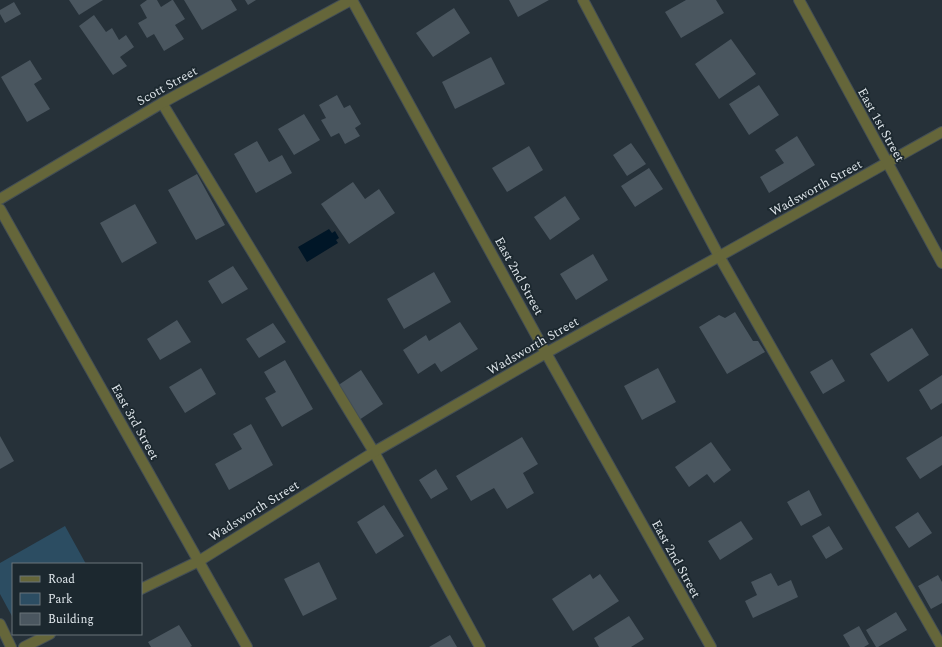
<svg xmlns="http://www.w3.org/2000/svg" width="942" height="647" font-family="Spectral,serif">
<style>
.green{fill:#2c4d62}
.water{fill:#001627}
.building{fill:#4a565f}
.lines{fill:none;stroke-linecap:round;stroke-linejoin:round}
.service-casing{stroke:#434e55;stroke-width:12}
.minor-casing{stroke:#434e55;stroke-width:12}
.tertiary-casing{stroke:#434e55;stroke-width:12}
.service{stroke:#65663a;stroke-width:10}
.minor{stroke:#65663a;stroke-width:10}
.tertiary{stroke:#65663a;stroke-width:10}
.labels{text-anchor:middle;dominant-baseline:central;stroke-width:3.5;stroke-linejoin:round;paint-order:stroke}
.street-label{font-size:13px;fill:#dee5ea;stroke:#1c282f}
</style>
<rect width="100%" height="100%" fill="#263139"/>
<path class="green" d="M 65,526 L 86,564 L 13,564 L 13,618 L 0,594 L 0,563 Z"/>
<path class="water" d="M 329,229 L 332,233 L 335,231 L 339,238 L 336,240 L 338,243 L 307,262 L 298,247 Z"/>
<path class="building" d="M 69,0 L 103,0 L 79,15 Z
M 147,0 L 157,0 L 161,7 L 172,0 L 173,0 L 185,19 L 175,25 L 184,39 L 164,51 L 154,34 L 147,38 L 138,23 L 147,18 L 140,5 Z
M 184,0 L 231,0 L 237,10 L 202,30 Z
M 245,0 L 256,0 L 248,5 Z
M 509,0 L 549,0 L 518,17 Z
M 686,0 L 716,0 L 724,13 L 681,38 L 665,12 Z
M 14,2 L 21,14 L 5,23 L 0,14 L 0,10 Z
M 454,8 L 470,33 L 433,57 L 416,33 Z
M 94,15 L 106,32 L 112,28 L 119,40 L 126,35 L 134,47 L 120,57 L 127,66 L 113,75 L 79,26 Z
M 731,39 L 756,74 L 719,99 L 695,64 Z
M 491,57 L 505,84 L 455,109 L 442,82 Z
M 30,60 L 42,79 L 34,84 L 50,109 L 27,122 L 1,77 Z
M 759,85 L 779,115 L 749,135 L 729,104 Z
M 337,95 L 344,108 L 350,105 L 361,124 L 355,128 L 360,136 L 345,144 L 339,133 L 331,137 L 321,120 L 326,118 L 319,105 Z
M 304,114 L 320,140 L 294,155 L 278,129 Z
M 797,136 L 815,165 L 769,193 L 760,177 L 784,163 L 775,150 Z
M 257,141 L 269,162 L 282,155 L 292,173 L 256,193 L 234,154 Z
M 631,143 L 646,164 L 627,176 L 613,155 Z
M 529,146 L 543,170 L 507,192 L 492,168 Z
M 649,168 L 663,189 L 635,207 L 621,186 Z
M 197,174 L 225,225 L 196,240 L 168,190 Z
M 353,182 L 365,199 L 379,189 L 395,213 L 349,244 L 321,204 Z
M 565,196 L 580,219 L 550,240 L 534,217 Z
M 135,204 L 157,243 L 122,263 L 100,223 Z
M 593,254 L 608,280 L 576,300 L 560,274 Z
M 233,266 L 248,289 L 222,304 L 208,281 Z
M 434,272 L 451,302 L 404,329 L 387,299 Z
M 735,312 L 753,341 L 758,341 L 765,352 L 727,374 L 699,327 L 719,315 L 725,318 Z
M 177,320 L 191,342 L 160,360 L 147,339 Z
M 460,322 L 478,349 L 441,372 L 435,363 L 418,374 L 403,350 L 426,335 L 429,341 Z
M 273,323 L 286,342 L 259,358 L 246,339 Z
M 912,328 L 929,355 L 888,382 L 870,354 Z
M 832,359 L 845,381 L 823,394 L 810,372 Z
M 285,360 L 313,409 L 282,427 L 265,398 L 276,392 L 264,372 Z
M 201,368 L 216,394 L 185,413 L 169,387 Z
M 658,368 L 676,402 L 642,420 L 624,386 Z
M 361,370 L 383,404 L 359,420 L 337,386 Z
M 942,375 L 942,403 L 931,410 L 919,390 Z
M 251,424 L 273,465 L 229,490 L 215,464 L 242,449 L 233,434 Z
M 0,436 L 14,461 L 0,469 Z
M 942,436 L 942,465 L 920,479 L 906,458 Z
M 522,437 L 538,464 L 523,473 L 534,493 L 507,509 L 494,488 L 471,501 L 456,476 Z
M 711,442 L 731,470 L 714,483 L 707,474 L 689,487 L 675,467 Z
M 436,469 L 448,489 L 431,499 L 419,480 Z
M 809,490 L 822,515 L 801,526 L 787,502 Z
M 384,505 L 404,536 L 376,554 L 357,522 Z
M 918,512 L 932,533 L 909,548 L 895,527 Z
M 741,521 L 753,539 L 720,560 L 708,541 Z
M 829,526 L 843,549 L 826,559 L 812,536 Z
M 319,562 L 337,599 L 303,616 L 284,579 Z
M 771,573 L 778,586 L 791,580 L 798,597 L 753,618 L 745,601 L 757,595 L 751,582 Z
M 590,574 L 593,579 L 600,574 L 619,601 L 573,631 L 552,599 Z
M 938,575 L 942,582 L 942,603 L 931,609 L 918,586 Z
M 896,612 L 907,630 L 878,647 L 876,647 L 866,630 Z
M 629,616 L 644,639 L 631,647 L 599,647 L 594,638 Z
M 179,625 L 192,646 L 190,647 L 151,647 L 148,642 Z
M 859,626 L 869,644 L 864,647 L 850,647 L 843,635 Z
M 450,635 L 457,647 L 429,647 Z"/>
<g class="lines">
<defs>
<path id="service" d="M 583,0 L 719,256 L 942,647
M 162,103 L 374,452 L 480,647
M 0,624 L 11,647"/>
<path id="minor" d="M 352,0 L 546,353 L 711,647
M 0,199 L 162,103 L 351,0
M 0,209 L 247,647
M 141,589 L 199,561 L 374,452 L 546,353 L 942,132
M 24,647 L 50,634"/>
<path id="tertiary" d="M 799,0 L 942,263"/>
</defs>
<use href="#service" class="service-casing"/>
<use href="#minor" class="minor-casing"/>
<use href="#tertiary" class="tertiary-casing"/>
<use href="#service" class="service"/>
<use href="#minor" class="minor"/>
<use href="#tertiary" class="tertiary"/>
</g>
<g class="labels">
<g class="street-label">
<text transform="translate(167 86) rotate(-29)">Scott Street</text>
<text transform="translate(881 125) rotate(61)">East 1st Street</text>
<text transform="translate(816 188) rotate(-29)">Wadsworth Street</text>
<text transform="translate(519 276) rotate(61)">East 2nd Street</text>
<text transform="translate(533 346) rotate(-30)">Wadsworth Street</text>
<text transform="translate(135 422) rotate(61)">East 3rd Street</text>
<text transform="translate(254 511) rotate(-32)">Wadsworth Street</text>
<text transform="translate(676 559) rotate(61)">East 2nd Street</text>
</g>
</g>
<rect x="12" y="563" width="130" height="72" fill="#1c282f" stroke="#6a747a"/>
<rect x="20" y="576" width="20" height="6" fill="#65663a" stroke="#6a747a"/>
<text x="48" y="583" font-size="12" fill="#dee5ea">Road</text>
<rect x="20" y="593" width="20" height="12" fill="#2c4d62" stroke="#6a747a"/>
<text x="48" y="603" font-size="12" fill="#dee5ea">Park</text>
<rect x="20" y="613" width="20" height="12" fill="#4a565f" stroke="#6a747a"/>
<text x="48" y="623" font-size="12" fill="#dee5ea">Building</text>
</svg>
